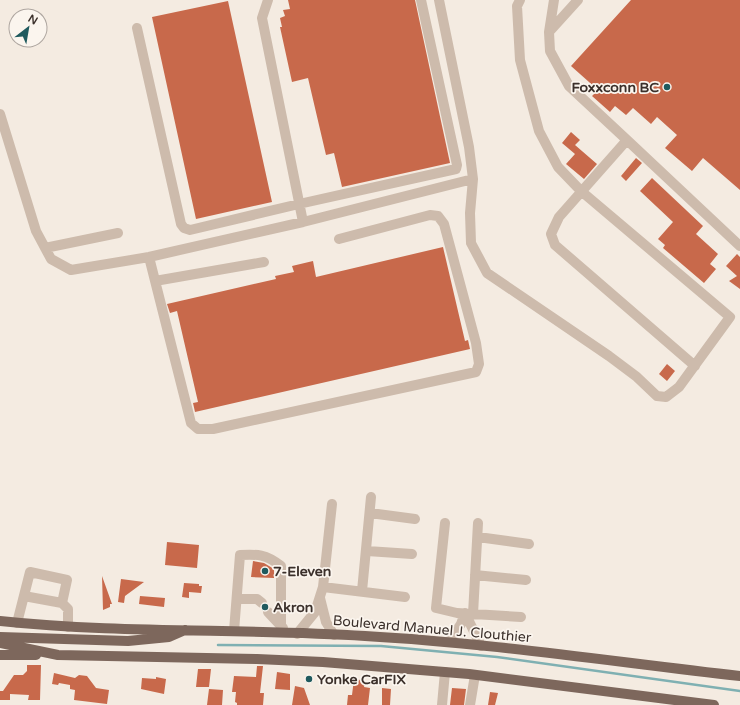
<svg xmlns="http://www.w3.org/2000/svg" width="740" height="705" font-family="'Varela Round',sans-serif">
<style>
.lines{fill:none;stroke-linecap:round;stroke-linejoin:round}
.stream{stroke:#7fb0b2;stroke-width:2.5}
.building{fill:#c8694b}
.minor{stroke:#cdbbac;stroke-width:10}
.major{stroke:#7d675c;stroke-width:10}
.poi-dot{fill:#1f5a5e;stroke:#fbf5ee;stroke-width:1.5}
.labels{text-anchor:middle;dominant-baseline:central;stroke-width:3.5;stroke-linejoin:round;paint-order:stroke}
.poi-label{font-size:14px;font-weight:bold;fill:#3b302b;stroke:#fbf5ee;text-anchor:start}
.street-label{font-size:14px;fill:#3b302b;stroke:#fbf5ee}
</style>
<rect width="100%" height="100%" fill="#f4ebe1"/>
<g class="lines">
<path class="stream" d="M 218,645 L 381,646 L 497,657 L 740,691"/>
</g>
<path class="building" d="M 288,0 L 415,0 L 450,163 L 342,187 L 334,153 L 326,155 L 308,78 L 292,82 L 280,27 L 282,27 L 280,18 L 285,16 L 283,10 L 290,9 Z
M 631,0 L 740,0 L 740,190 L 703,158 L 692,171 L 665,148 L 677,135 L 657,117 L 651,124 L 633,108 L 626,115 L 615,106 L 610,112 L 592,96 L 598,90 L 571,66 Z
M 228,1 L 272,202 L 196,219 L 152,17 Z
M 571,132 L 580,140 L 575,145 L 597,164 L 584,179 L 566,164 L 575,154 L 562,143 Z
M 636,158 L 642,163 L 626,181 L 621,176 Z
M 652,178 L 703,226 L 696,234 L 718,254 L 710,264 L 716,269 L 704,283 L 663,248 L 665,245 L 658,239 L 673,222 L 640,191 Z
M 443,247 L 465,341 L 468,340 L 470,349 L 195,412 L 193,403 L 198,402 L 177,311 L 170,313 L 167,304 L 276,279 L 275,276 L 294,272 L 292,266 L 313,261 L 316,277 Z
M 737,254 L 740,257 L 740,289 L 729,281 L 737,276 L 726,266 Z
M 667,364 L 675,371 L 667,381 L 659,374 Z
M 167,542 L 199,545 L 197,568 L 165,565 Z
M 253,561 L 264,563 L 274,569 L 274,578 L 251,577 Z
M 102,576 L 112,604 L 110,604 L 110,607 L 103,610 Z
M 121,579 L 144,582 L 125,596 L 124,603 L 118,602 Z
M 184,583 L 199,584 L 199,586 L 202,586 L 201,593 L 189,592 L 189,598 L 182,597 Z
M 140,596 L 165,598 L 164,607 L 139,604 Z
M 27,665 L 41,665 L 40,700 L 28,700 L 29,695 L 10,694 L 10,700 L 0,700 L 0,691 L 3,691 L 14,675 L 23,675 L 27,671 Z
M 257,666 L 263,666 L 260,693 L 264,693 L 263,705 L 237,705 L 237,703 L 235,702 L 236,692 L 232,692 L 234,676 L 256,677 Z
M 198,669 L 211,669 L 209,687 L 196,687 Z
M 277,672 L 290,674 L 290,690 L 275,689 Z
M 54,673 L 75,678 L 79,675 L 87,676 L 96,688 L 109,690 L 107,704 L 74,700 L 75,690 L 70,689 L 70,685 L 59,683 L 58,685 L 52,684 Z
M 156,677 L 166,679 L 164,694 L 141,689 L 142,678 L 156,679 Z
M 354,679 L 361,680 L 361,682 L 365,682 L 364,687 L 370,688 L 368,705 L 347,705 L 348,695 L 352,695 Z
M 295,686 L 304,688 L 310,705 L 292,705 Z
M 382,688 L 391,689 L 390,705 L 382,705 Z
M 452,688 L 466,689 L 464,705 L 450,705 Z
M 209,689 L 223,690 L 222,705 L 207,705 Z
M 490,692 L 498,693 L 495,705 L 488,705 Z"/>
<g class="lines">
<path class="minor" d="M 268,0 L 262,18 L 303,222
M 554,0 L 549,32 L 550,51 L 569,86 L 627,140 L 559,217 L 551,234 L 555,245 L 695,366
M 137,28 L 181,224 L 184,228 L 190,230 L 299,204 L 456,169 L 457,165 L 421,0
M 549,32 L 578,0
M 0,114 L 36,231 L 51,259 L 71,270 L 149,257 L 303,222 L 461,182 L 473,179 L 469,147 L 439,0
M 627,140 L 740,246
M 473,179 L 470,213 L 471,243 L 487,273 L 609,356 L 637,377 L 657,396 L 666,397 L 679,387 L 730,317 L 581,191 L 558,167 L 539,131 L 520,60 L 517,6 L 520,0
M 45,248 L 118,233
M 149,257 L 191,423 L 198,429 L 213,429 L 476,372 L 479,364 L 476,343 L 444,224 L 438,216 L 430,215 L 339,239
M 155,281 L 264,262
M 370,513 L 415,519
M 445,523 L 436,608 L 457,613 L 521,617
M 478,537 L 529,544
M 367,551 L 412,554
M 475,575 L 526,580
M 323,587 L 405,597
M 362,591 L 371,497
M 24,596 L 62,603 L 68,609 L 68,627
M 320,598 L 326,622 L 334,635
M 237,599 L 257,599 L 262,603
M 268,612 L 283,628
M 473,614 L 478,523
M 17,623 L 30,572 L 67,580 L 62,603
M 234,631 L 240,555 C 257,554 266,554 281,566 L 281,625
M 297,634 L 315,612 L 323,587 L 332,504
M 449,642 L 461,624 L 465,613 L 481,646
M 442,705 L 445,672
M 470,705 L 475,675"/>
<path class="major" d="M 0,621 C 121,634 244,628 365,636 C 491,643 615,662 740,676
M 0,637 L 128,641 L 169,637 L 185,630
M 0,643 L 58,655 L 257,659 L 323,662 L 469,674 L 714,705
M 0,655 L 36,655"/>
</g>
<g class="poi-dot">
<circle cx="667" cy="87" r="4"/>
<circle cx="265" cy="571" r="4"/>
<circle cx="265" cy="607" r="4"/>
<circle cx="309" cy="679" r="4"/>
</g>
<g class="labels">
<g class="poi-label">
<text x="659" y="87" text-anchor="end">Foxxconn BC</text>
<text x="273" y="571">7-Eleven</text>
<text x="273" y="607">Akron</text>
<text x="317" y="679">Yonke CarFIX</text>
</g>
<g class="street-label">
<text transform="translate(432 629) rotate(5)">Boulevard Manuel J. Clouthier</text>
</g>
</g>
<g transform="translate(28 28) rotate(31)"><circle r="19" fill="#fbf5ee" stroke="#aea6a0"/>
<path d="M0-3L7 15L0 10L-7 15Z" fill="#1f5a5e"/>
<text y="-6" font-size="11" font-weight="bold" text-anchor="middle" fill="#3b302b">N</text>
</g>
</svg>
